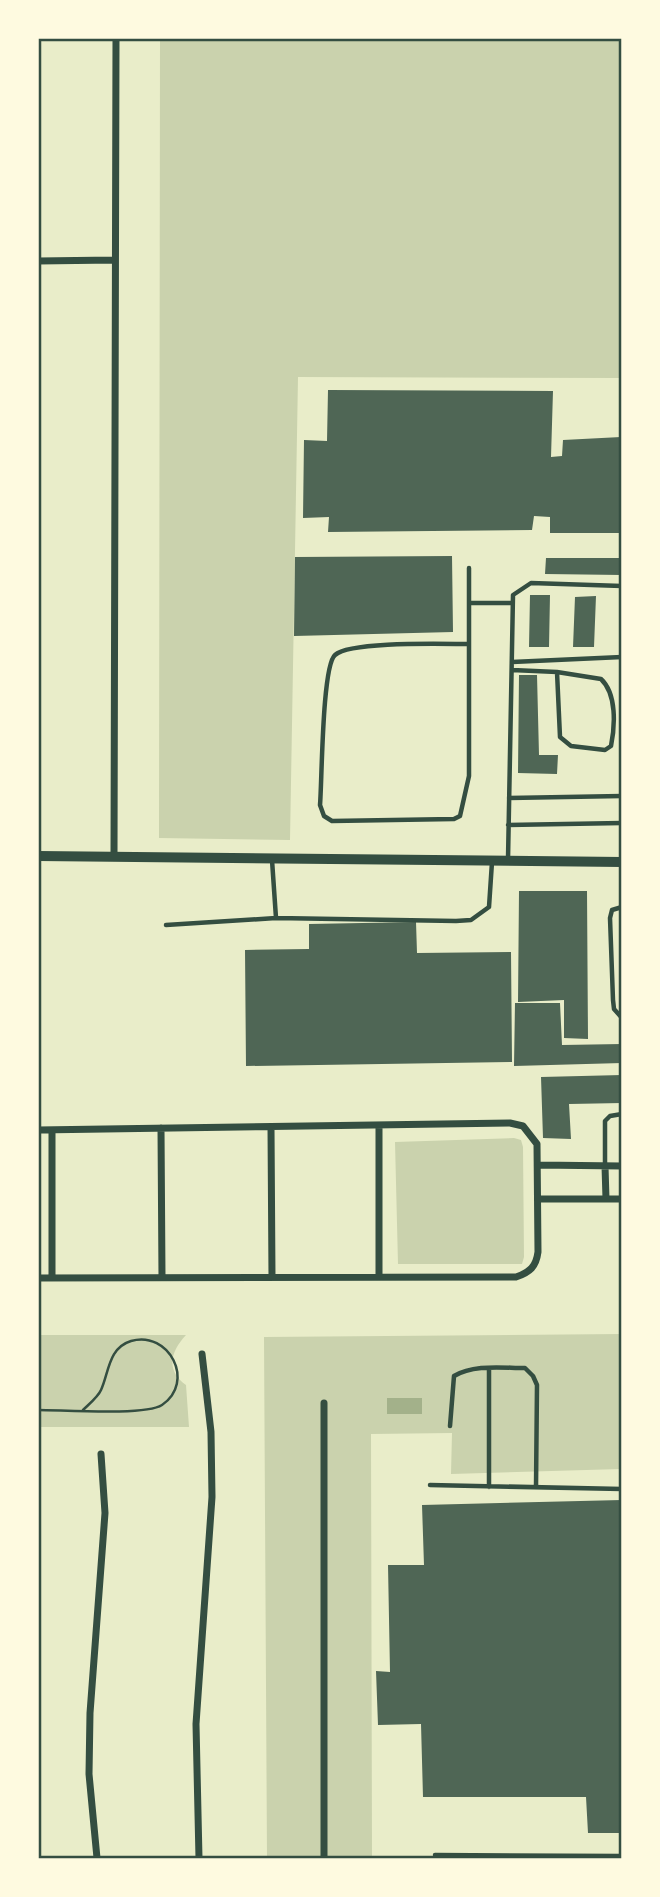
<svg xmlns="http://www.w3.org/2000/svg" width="660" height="1897" font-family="'Alegreya Sans',sans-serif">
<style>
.green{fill:#cad2ad}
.water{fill:#a3b18a}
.building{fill:#4f6655}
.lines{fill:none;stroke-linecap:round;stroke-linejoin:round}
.path{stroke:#344e41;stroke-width:2.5}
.service{stroke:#344e41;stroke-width:4.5}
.minor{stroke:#344e41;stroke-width:7}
.tertiary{stroke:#344e41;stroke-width:10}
.neatline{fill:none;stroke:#344e41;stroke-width:2.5}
</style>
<rect width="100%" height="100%" fill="#e9edc9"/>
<path class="green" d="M 160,39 L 621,39 L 621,378 L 298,377 L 290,840 L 159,838 Z
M 514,1138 L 521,1140 L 523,1147 L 524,1257 L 522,1264 L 398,1264 L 395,1142 Z
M 621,1334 L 621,1469 L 451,1474 L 452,1433 L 371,1434 L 372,1858 L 267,1858 L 264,1337 Z
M 39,1335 L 186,1335 C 171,1351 165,1370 186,1385 L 189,1427 L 39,1427 Z"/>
<path class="water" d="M 387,1398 L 422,1398 L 422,1414 L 387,1414 Z"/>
<path class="building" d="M 328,390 L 553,391 L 551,457 L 562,456 L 563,440 L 621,437 L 622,533 L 550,533 L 550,517 L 534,516 L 532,530 L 328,532 L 329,517 L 303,518 L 304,440 L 327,441 Z
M 452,556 L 453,632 L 294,636 L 295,557 Z
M 546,558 L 622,558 L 622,575 L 545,574 Z
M 530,595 L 550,595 L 549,647 L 529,647 Z
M 596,596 L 594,647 L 573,647 L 575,597 Z
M 519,675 L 537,675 L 539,755 L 558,755 L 557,774 L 518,773 Z
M 519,891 L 587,891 L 588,1039 L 564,1038 L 564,1000 L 518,1002 Z
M 416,922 L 417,953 L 511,952 L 512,1062 L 246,1066 L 245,950 L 309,949 L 309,924 Z
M 515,1003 L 560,1003 L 562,1045 L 622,1044 L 622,1063 L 514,1066 Z
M 622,1075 L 622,1103 L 569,1104 L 571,1139 L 543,1138 L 541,1077 Z
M 622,1500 L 622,1833 L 588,1833 L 586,1797 L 423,1797 L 421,1724 L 378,1725 L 376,1671 L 390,1672 L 388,1565 L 424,1565 L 422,1505 Z"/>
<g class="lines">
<path class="path" d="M 38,1410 C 63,1410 145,1416 162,1405 C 196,1382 169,1330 131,1341 C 108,1348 109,1373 101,1390 C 98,1397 89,1404 83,1410"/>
<path class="service" d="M 469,603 L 512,603
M 468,644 C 443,644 350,641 335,655 C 322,666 322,782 320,805 L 324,816 L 332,821 L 454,819 L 460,816 L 469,776 L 469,568
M 512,662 L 622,657
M 512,670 L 557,672 L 601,679 C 617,694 615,726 611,746 L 605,750 L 571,746 L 560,737 L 557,672
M 509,798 L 622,796
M 508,825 L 622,823
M 272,860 L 276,918 L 456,921 L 471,920 L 489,907 L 492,862
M 508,860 L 513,595 L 531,583 L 622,586
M 622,907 L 612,910 L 610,918 L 613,1000 L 614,1009 L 622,1018
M 166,925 L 276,918
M 605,1166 L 605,1121 L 610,1116 L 622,1114
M 489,1368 L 489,1487
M 450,1426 L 454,1376 C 474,1364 502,1368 525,1368 L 533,1376 L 537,1385 L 536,1487
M 430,1485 L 622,1489
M 435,1855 L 622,1856"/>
<path class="minor" d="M 38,261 L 114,260
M 114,857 L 116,38
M 271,1127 L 272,1277
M 161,1128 L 162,1277
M 38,1130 L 510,1123 L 523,1126 L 537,1144 L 538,1252 C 536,1267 530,1272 516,1277 L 38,1278
M 538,1165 L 622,1166
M 605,1166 L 606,1199
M 538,1199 L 622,1199
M 379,1277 L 379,1125
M 52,1278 L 52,1130
M 324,1403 L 324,1858
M 97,1858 L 89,1774 L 90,1713 L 105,1513 L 101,1454
M 199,1858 L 196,1724 L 212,1497 L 211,1432 L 202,1354"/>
<path class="tertiary" d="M 38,856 L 622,862"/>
</g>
<rect width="660" height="1897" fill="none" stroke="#fefae0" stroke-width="80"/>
<rect x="40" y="40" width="580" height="1817" class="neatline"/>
</svg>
